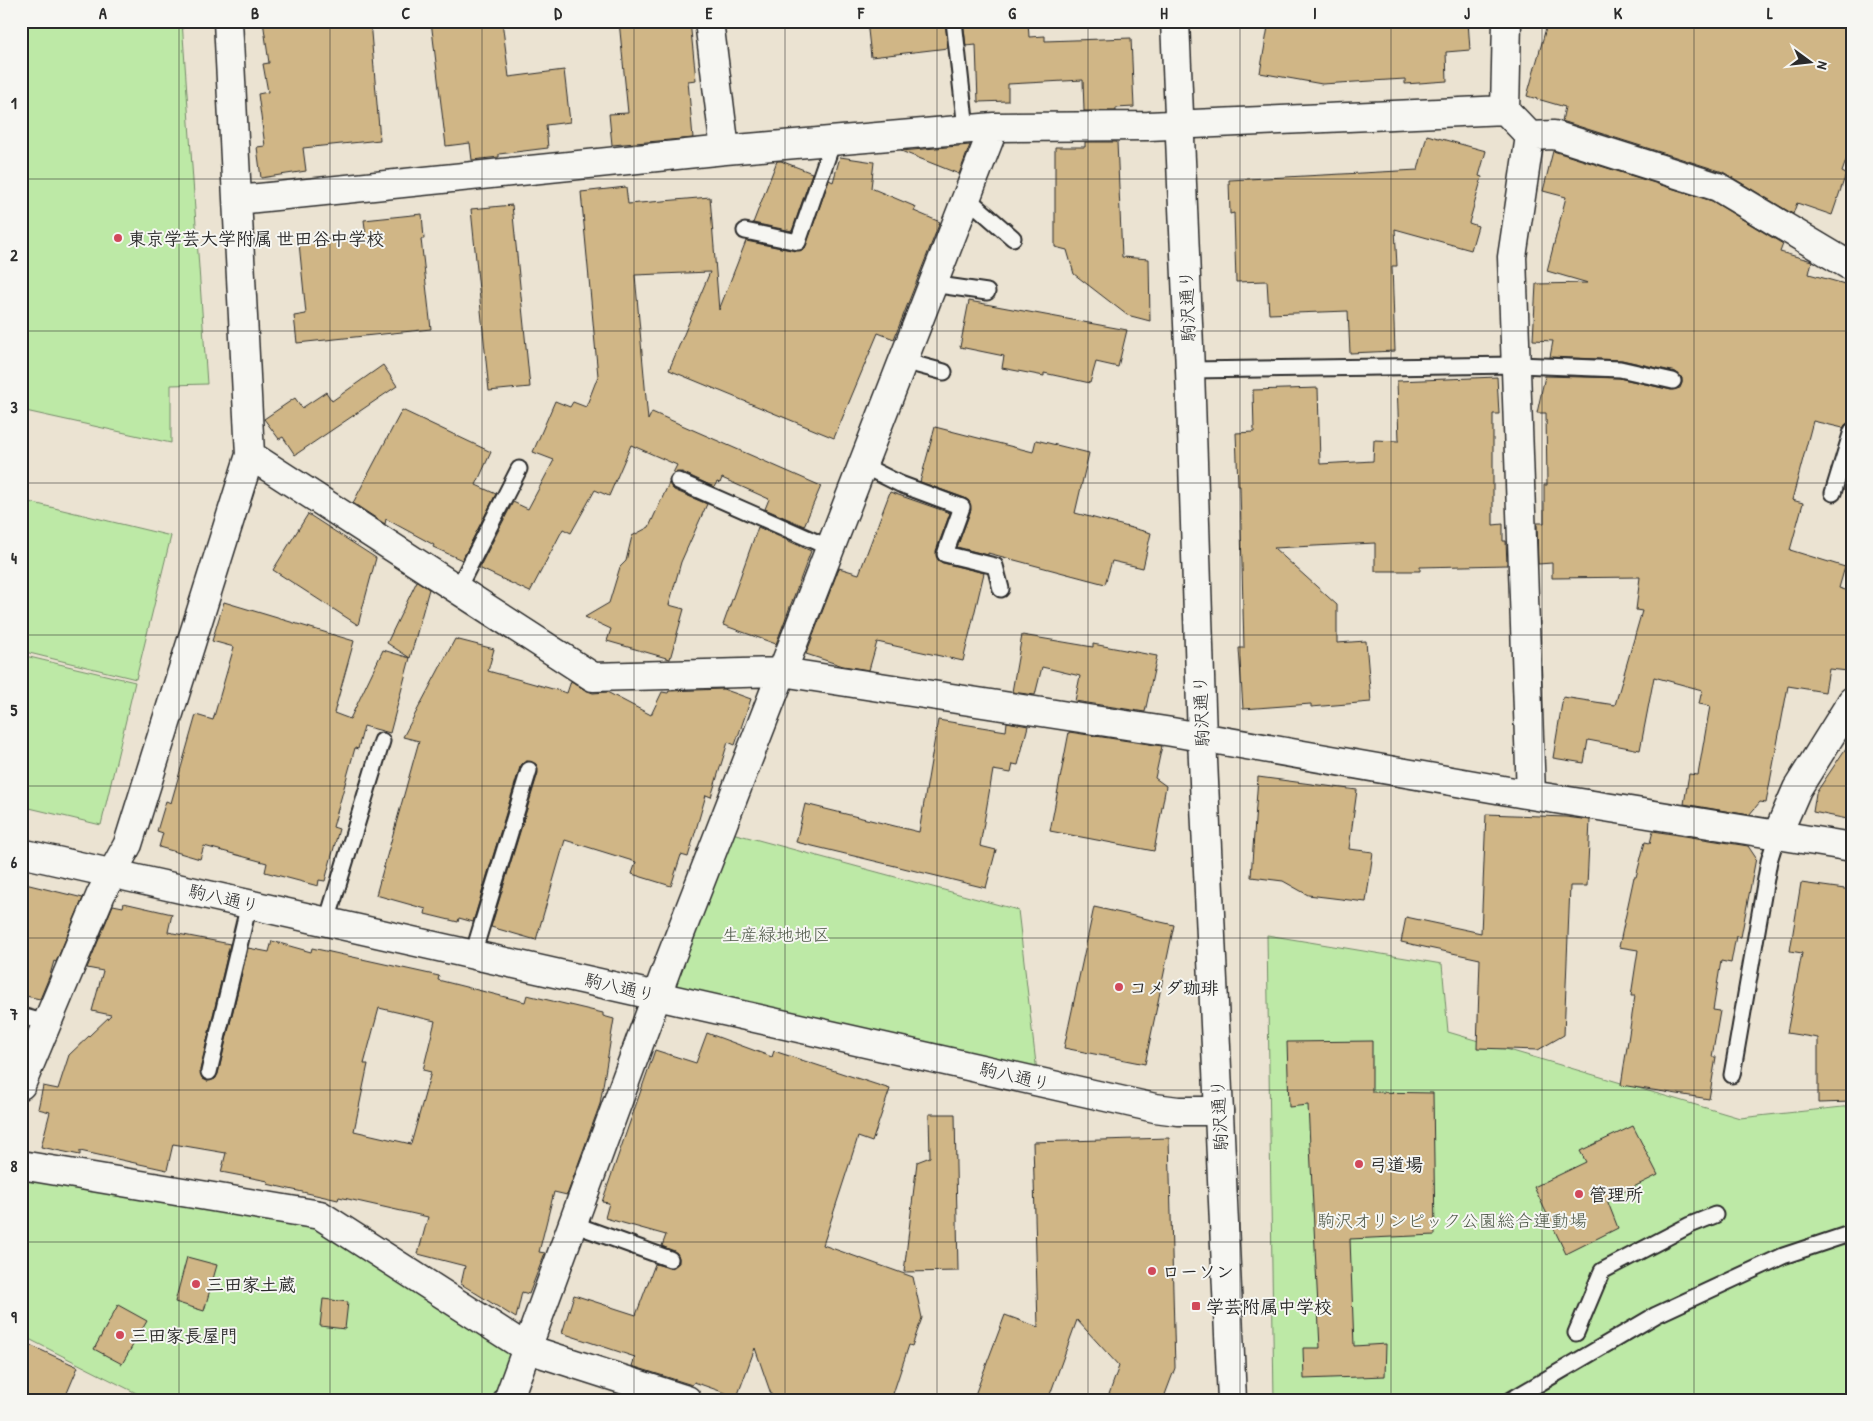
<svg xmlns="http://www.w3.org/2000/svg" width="1873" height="1421" font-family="'Patrick Hand','Klee One',sans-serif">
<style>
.green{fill:#bde9a6;stroke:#748a68}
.building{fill:#d0b686;stroke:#2b2b2b;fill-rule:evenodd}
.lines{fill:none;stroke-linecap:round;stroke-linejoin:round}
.service-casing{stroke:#2b2b2b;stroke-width:19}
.minor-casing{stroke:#2b2b2b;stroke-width:31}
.tertiary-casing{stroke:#2b2b2b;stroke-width:31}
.secondary-casing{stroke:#2b2b2b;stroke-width:31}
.service{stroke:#f6f6f2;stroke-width:15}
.minor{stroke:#f6f6f2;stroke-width:28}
.tertiary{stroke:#f6f6f2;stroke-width:28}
.secondary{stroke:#f6f6f2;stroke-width:28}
.grid{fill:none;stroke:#2b2b2b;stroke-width:1;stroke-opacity:0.55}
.poi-dot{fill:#d1495b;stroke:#f6f6f2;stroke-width:2}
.labels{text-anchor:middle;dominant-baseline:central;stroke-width:4;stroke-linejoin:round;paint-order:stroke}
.poi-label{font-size:18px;font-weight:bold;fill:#2b2b2b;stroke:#f6f6f2;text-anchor:start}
.street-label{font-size:18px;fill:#2b2b2b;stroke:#f6f6f2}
.park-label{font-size:18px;fill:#505a4a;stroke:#f6f6f2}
.neatline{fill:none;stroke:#2b2b2b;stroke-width:2}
.grid-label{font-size:16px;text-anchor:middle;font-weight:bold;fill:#2b2b2b}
</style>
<rect width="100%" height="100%" fill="#ebe3d2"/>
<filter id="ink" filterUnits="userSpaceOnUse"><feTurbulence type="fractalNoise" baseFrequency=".02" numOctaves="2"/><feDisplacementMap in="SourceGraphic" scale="10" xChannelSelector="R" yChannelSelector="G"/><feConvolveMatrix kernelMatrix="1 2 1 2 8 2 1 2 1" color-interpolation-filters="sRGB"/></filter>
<g filter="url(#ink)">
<path class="green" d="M 21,21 L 182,21 L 207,384 L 171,385 L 171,443 L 21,410 Z
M 21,500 L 171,536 L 136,679 L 21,651 Z
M 21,655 L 135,682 L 101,825 L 21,806 Z
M 721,830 L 1018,910 L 1038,1081 L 656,995 Z
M 1267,935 L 1442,964 L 1448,1032 L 1740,1118 L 1852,1106 L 1852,1400 L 1274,1400 Z
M 21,1165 L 320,1215 L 528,1349 L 508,1400 L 150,1400 L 21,1335 Z"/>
<path class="building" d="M 263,21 L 370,21 L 380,140 L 303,148 L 306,171 L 261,178 L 257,147 L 265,146 L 258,94 L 268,92 L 263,64 L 269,63 Z
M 431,21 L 502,21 L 509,77 L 564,70 L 570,122 L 546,125 L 548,148 L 499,154 L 499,157 L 472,160 L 470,143 L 446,146 Z
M 619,21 L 690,21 L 696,80 L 688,81 L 693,138 L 612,145 L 609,114 L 628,113 Z
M 867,21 L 945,21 L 948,48 L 871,57 Z
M 963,21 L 1028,21 L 1029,37 L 1045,36 L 1045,41 L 1131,38 L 1134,107 L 1116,108 L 1116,111 L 1084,111 L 1083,80 L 1008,84 L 1008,101 L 978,102 L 976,45 L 966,46 Z
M 1269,21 L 1468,21 L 1470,50 L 1446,52 L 1447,81 L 1405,84 L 1405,79 L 1322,84 L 1260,73 Z
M 1548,21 L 1852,21 L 1852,144 L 1842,172 L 1846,174 L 1832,215 L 1797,203 L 1793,214 L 1723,172 L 1562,121 L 1565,107 L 1527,96 Z
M 1427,135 L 1486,151 L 1479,176 L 1482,177 L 1469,223 L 1478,226 L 1471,250 L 1395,229 L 1397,266 L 1392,266 L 1395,351 L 1350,353 L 1348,311 L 1269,314 L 1267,281 L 1236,282 L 1234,213 L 1230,214 L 1229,180 L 1418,170 Z
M 1085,142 L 1117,142 L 1122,257 L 1149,259 L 1150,321 L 1127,315 L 1074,274 L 1067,250 L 1055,247 L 1055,147 L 1085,147 Z
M 970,145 L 959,174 L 901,151 Z
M 1553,151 L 1712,201 L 1783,244 L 1780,252 L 1812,261 L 1809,274 L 1852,286 L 1852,422 L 1846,424 L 1843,428 L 1813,421 L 1792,500 L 1803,503 L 1790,550 L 1845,567 L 1839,588 L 1852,592 L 1852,645 L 1848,671 L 1829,669 L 1825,692 L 1788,686 L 1766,803 L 1760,802 L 1749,815 L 1684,804 L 1689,774 L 1698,775 L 1710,706 L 1699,704 L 1702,690 L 1654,677 L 1640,750 L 1588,740 L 1584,763 L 1553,758 L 1563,697 L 1615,705 L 1642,611 L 1636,610 L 1640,577 L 1552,578 L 1552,563 L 1538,564 L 1537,523 L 1544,523 L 1544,485 L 1547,485 L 1546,413 L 1537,413 L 1545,376 L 1619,378 L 1671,390 L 1680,388 L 1682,383 L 1682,378 L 1676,372 L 1622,360 L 1550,357 L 1553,341 L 1533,340 L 1536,284 L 1588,283 L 1547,271 L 1566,197 L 1543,191 Z
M 840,157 L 874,162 L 871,188 L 916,207 L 914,211 L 940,222 L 894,339 L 878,333 L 834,438 L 669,370 L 710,272 L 635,275 L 648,420 L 652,412 L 821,486 L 804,526 L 765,509 L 769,499 L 722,478 L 720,483 L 717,482 L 714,487 L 682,472 L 673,473 L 677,465 L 631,445 L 609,496 L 595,490 L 571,533 L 563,529 L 530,592 L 479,568 L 513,502 L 528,509 L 554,460 L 533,452 L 555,401 L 570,407 L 573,402 L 586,407 L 598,376 L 581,192 L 626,187 L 628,204 L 710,197 L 719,310 L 746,241 L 796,251 L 805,248 L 829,180 L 833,182 Z
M 777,161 L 781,161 L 812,173 L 792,231 L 753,223 Z
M 512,205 L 530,387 L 489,391 L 471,209 Z
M 422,214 L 424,239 L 421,239 L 431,329 L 297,343 L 294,316 L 306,314 L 299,243 L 366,236 L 364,220 Z
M 969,301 L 1127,330 L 1118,367 L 1096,362 L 1090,383 L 1044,373 L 1044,376 L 1002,368 L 1004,356 L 960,347 Z
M 383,365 L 397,386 L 295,455 L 283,437 L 279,439 L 264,419 L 295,398 L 302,408 L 326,392 L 332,401 Z
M 1497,377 L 1499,414 L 1493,414 L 1493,525 L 1503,524 L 1503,541 L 1506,541 L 1507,565 L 1420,567 L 1420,571 L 1375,571 L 1375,543 L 1274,548 L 1337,605 L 1337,643 L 1366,641 L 1371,702 L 1311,707 L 1311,704 L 1243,709 L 1239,648 L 1244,648 L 1240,486 L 1238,486 L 1236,433 L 1254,432 L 1253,390 L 1318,388 L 1320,464 L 1373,461 L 1374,440 L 1399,441 L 1397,381 Z
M 402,410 L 491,452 L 476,485 L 496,494 L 462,560 L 433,547 L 434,545 L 386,519 L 385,524 L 353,503 Z
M 935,427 L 1033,452 L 1036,440 L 1089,453 L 1075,513 L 1151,533 L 1143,568 L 1112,561 L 1105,584 L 988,553 L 988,555 L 957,547 L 971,510 L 969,501 L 965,498 L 920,482 Z
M 669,483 L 674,490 L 707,504 L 681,562 L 669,605 L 684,609 L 670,659 L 607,641 L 611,629 L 585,617 L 609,603 L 620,567 L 626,561 L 632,536 L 649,527 Z
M 890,492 L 950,513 L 936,551 L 938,560 L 943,563 L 984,573 L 963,661 L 877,642 L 869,670 L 843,666 L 806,654 L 839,568 L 859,574 Z
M 308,514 L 376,558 L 358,625 L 273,570 Z
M 758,527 L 811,551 L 776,644 L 723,625 Z
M 417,581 L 429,589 L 410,658 L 387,643 Z
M 224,602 L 354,641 L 334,713 L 350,719 L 383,650 L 410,658 L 390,733 L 364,726 L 358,749 L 355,748 L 333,827 L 339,829 L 325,881 L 319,880 L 318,886 L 265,872 L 267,863 L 204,846 L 200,859 L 159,847 L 163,833 L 157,831 L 166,801 L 171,803 L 196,715 L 213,720 L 234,647 L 212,641 Z
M 1022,635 L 1093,647 L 1093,644 L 1157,656 L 1145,712 L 1075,701 L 1080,676 L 1042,667 L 1035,695 L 1012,692 Z
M 455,639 L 494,649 L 488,671 L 567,693 L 571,681 L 585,690 L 593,693 L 607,692 L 651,715 L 662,692 L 668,693 L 669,691 L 723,689 L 751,699 L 735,745 L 728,742 L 711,797 L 706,795 L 688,857 L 681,855 L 671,886 L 632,874 L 636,862 L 565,840 L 536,940 L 491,927 L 538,773 L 536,764 L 527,761 L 523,763 L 520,767 L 473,922 L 459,918 L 458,922 L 425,914 L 426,909 L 376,895 L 419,741 L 403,737 Z
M 938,720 L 1006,731 L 1007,722 L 1028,726 L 1018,765 L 1013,764 L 1011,773 L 993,770 L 980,846 L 996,850 L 986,888 L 796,842 L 805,804 L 919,832 Z
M 1069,732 L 1162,746 L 1155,778 L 1166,786 L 1154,851 L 1050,831 Z
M 1852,739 L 1852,820 L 1813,812 L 1816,793 Z
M 1258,777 L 1357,790 L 1349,849 L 1373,852 L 1366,902 L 1308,895 L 1283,881 L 1251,877 Z
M 1486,814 L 1566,817 L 1590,820 L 1587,886 L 1570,886 L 1564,1035 L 1538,1050 L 1477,1048 L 1480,959 L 1401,942 L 1406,917 L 1481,933 Z
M 1653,831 L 1748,846 L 1756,858 L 1741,937 L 1736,936 L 1731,963 L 1721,961 L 1713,1010 L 1720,1011 L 1712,1057 L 1716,1057 L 1709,1099 L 1621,1085 L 1635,996 L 1631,996 L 1638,950 L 1619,947 L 1634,877 L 1636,877 L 1645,842 L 1650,843 Z
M 21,883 L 83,898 L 56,962 L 54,961 L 50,975 L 40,999 L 21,995 Z
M 1801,883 L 1852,890 L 1852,1102 L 1818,1103 L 1818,1038 L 1787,1033 L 1802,953 L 1790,951 Z
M 124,903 L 172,914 L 168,932 L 230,944 L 200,1070 L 202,1078 L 207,1081 L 215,1079 L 218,1074 L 248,948 L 269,952 L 272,941 L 311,952 L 312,948 L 439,976 L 438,980 L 525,1002 L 527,995 L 603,1013 L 603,1016 L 614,1019 L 600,1104 L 567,1195 L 554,1192 L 539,1252 L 545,1253 L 529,1294 L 522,1292 L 516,1318 L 461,1284 L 465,1266 L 418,1254 L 428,1217 L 339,1197 L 338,1200 L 267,1184 L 268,1181 L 221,1172 L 226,1153 L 173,1144 L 167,1170 L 80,1151 L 80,1155 L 41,1147 L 50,1112 L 38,1109 L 43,1086 L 58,1089 L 69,1055 L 111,1015 L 92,1011 L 103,971 L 87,968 L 113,905 L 123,907 ZM 379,1008 L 435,1021 L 423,1070 L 431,1072 L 411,1144 L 354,1131 L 368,1064 L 364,1064 Z
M 1094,907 L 1174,925 L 1145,1064 L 1064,1048 Z
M 707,1033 L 772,1057 L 774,1051 L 890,1089 L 872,1142 L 858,1137 L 823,1245 L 913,1277 L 922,1318 L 912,1346 L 909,1345 L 891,1400 L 773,1400 L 755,1348 L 737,1397 L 694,1382 L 692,1385 L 632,1366 L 635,1357 L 562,1333 L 574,1295 L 636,1315 L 655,1264 L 671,1268 L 679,1263 L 679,1258 L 677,1253 L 662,1246 L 666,1235 L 605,1218 L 609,1203 L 602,1202 L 655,1050 L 696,1063 Z
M 1372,1041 L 1372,1092 L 1433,1093 L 1435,1235 L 1350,1239 L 1354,1346 L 1386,1344 L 1385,1376 L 1304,1379 L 1303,1348 L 1320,1348 L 1308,1105 L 1289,1107 L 1287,1042 Z
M 929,1114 L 955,1114 L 958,1271 L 904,1272 L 917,1162 L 930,1157 Z
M 1633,1126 L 1658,1175 L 1607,1200 L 1618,1228 L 1566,1254 L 1534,1187 L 1586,1162 L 1580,1151 Z
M 1169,1138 L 1175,1368 L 1163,1400 L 1107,1400 L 1119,1366 L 1077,1320 L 1048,1400 L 973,1400 L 1005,1315 L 1038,1327 L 1033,1142 Z
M 187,1257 L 217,1265 L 204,1311 L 175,1302 Z
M 323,1299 L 348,1302 L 345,1329 L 320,1326 Z
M 118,1305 L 147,1321 L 122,1364 L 94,1349 Z
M 21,1341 L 78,1367 L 64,1400 L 21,1400 Z"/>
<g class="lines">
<defs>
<path id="service" d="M 954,21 L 966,129
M 966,197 L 1013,238
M 745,231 L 798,242 L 833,141
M 932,284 L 987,292
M 903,361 L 944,372
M 1190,370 L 1516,365 L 1620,369 L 1673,381
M 862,465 L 900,484 L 962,507 L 945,554 L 995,566 L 1001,589
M 678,481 L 830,548
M 1833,493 L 1852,431
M 457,590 L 519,469
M 327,921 L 382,741
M 473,954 L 529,770
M 21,1016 L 47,1023
M 209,1072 L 249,904
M 1732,1075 L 1769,861 L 1777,835
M 573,1224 L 670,1259
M 1576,1333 L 1602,1271 L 1690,1225 L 1715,1215
M 1511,1400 L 1656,1315 L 1783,1256 L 1852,1233"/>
<path id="minor" d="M 709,21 L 725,150
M 1505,110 L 1507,21
M 1530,136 L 1512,257 L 1531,795
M 238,200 L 725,150 L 994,127 L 1148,126 L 1505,110 L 1530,136 L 1554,135 L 1718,187 L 1852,267
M 250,455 L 593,677 L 782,672 L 1172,732 L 1531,795 L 1852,847
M 1777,835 L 1797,789 L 1852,701
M 21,1085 L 101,894 L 128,844 L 250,455 L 228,21
M 21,1165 L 320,1215 L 528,1349 L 687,1400
M 508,1400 L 668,965 L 994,127"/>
<path id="tertiary" d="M 21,853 L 1155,1108 L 1178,1111 L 1219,1111"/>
<path id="secondary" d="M 1175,21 L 1190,370 L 1202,738 L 1232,1400"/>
</defs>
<use href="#service" class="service-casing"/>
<use href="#minor" class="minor-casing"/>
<use href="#tertiary" class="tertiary-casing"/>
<use href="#secondary" class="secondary-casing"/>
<use href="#service" class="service"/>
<use href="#minor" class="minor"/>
<use href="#tertiary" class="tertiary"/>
<use href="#secondary" class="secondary"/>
</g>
</g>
<path class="grid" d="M 179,21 L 179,1400M 330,21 L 330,1400M 482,21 L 482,1400M 634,21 L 634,1400M 785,21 L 785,1400M 937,21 L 937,1400M 1088,21 L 1088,1400M 1240,21 L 1240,1400M 1391,21 L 1391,1400M 1542,21 L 1542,1400M 1694,21 L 1694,1400M 21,179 L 1852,179M 21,331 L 1852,331M 21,483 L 1852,483M 21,635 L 1852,635M 21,786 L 1852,786M 21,938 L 1852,938M 21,1090 L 1852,1090M 21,1242 L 1852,1242"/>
<g class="poi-dot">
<circle cx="118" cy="238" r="5"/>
<circle cx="1119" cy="987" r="5"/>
<circle cx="1359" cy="1164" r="5"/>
<circle cx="1579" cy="1194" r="5"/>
<circle cx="1152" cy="1271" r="5"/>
<circle cx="196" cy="1284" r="5"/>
<rect x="1191" y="1301" width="10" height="10" rx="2.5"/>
<circle cx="120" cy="1335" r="5"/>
</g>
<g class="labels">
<g class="poi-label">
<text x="128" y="238">東京学芸大学附属 世田谷中学校</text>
<text x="1129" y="987">コメダ珈琲</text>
<text x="1369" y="1164">弓道場</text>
<text x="1589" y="1194">管理所</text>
<text x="1162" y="1271">ローソン</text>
<text x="206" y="1284">三田家土蔵</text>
<text x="1206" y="1306">学芸附属中学校</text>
<text x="130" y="1335">三田家長屋門</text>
</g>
<g class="street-label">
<text transform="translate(1187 306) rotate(-92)">駒沢通り</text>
<text transform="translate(1201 711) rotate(-92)">駒沢通り</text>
<text transform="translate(224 898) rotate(13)">駒八通り</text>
<text transform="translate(620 987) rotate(13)">駒八通り</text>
<text transform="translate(1015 1076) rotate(13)">駒八通り</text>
<text transform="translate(1219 1115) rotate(-93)">駒沢通り</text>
</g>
<g class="park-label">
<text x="776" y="934">生産緑地地区</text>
<text x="1452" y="1220">駒沢オリンピック公園総合運動場</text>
</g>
</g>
<rect width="1873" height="1421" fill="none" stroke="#f6f6f2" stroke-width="55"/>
<g transform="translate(1810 62) rotate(105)" stroke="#f6f6f2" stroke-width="4" paint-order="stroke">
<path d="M0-4L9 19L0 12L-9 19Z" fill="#2b2b2b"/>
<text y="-8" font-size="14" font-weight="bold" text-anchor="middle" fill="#2b2b2b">N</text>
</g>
<rect x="28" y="28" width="1818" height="1366" class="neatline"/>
<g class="grid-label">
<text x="103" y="19">A</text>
<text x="255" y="19">B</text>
<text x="406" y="19">C</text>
<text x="558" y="19">D</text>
<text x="709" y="19">E</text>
<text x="861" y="19">F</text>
<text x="1012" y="19">G</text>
<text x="1164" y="19">H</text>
<text x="1315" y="19">I</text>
<text x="1467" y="19">J</text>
<text x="1618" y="19">K</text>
<text x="1770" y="19">L</text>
<text x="14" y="109">1</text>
<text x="14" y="261">2</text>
<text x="14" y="413">3</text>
<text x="14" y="564">4</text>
<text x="14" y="716">5</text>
<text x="14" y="868">6</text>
<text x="14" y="1020">7</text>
<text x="14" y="1172">8</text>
<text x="14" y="1323">9</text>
</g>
</svg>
